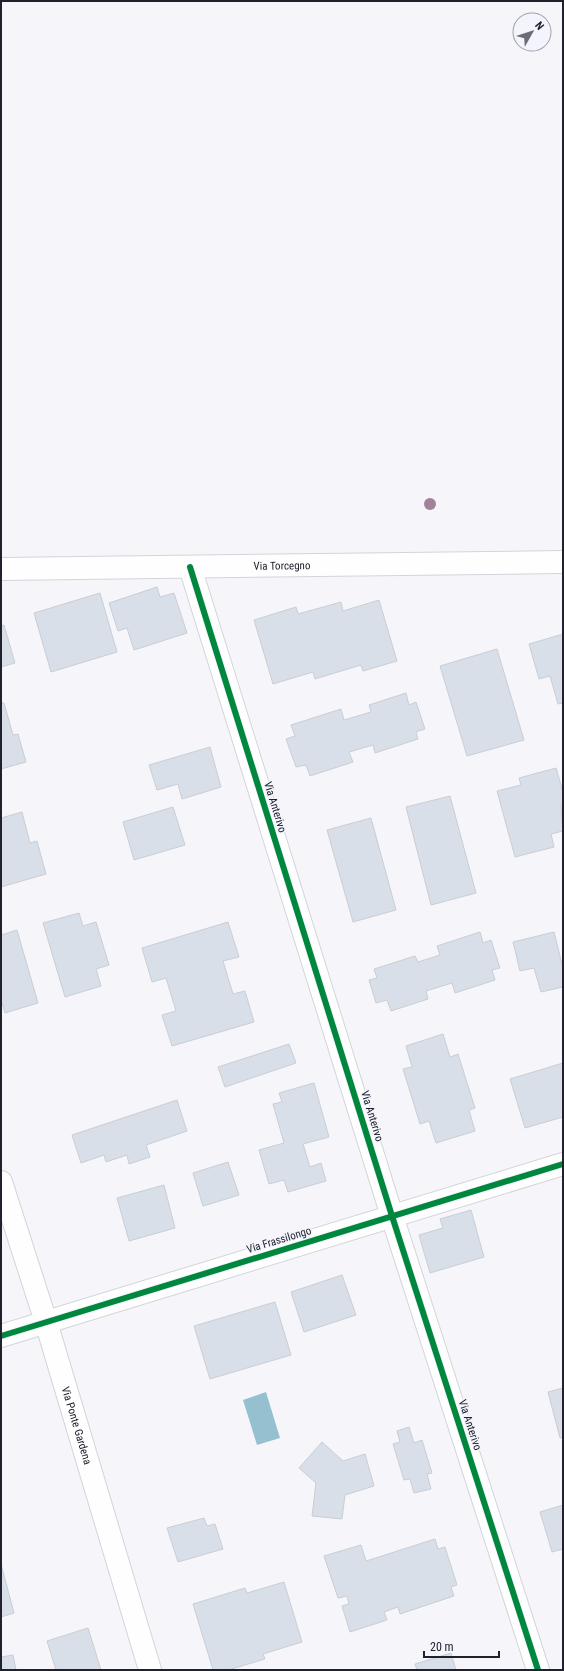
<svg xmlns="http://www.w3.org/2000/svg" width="564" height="1671" font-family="'Roboto Condensed',sans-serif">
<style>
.water{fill:#94c0d0}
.building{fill:#d8dfe9;stroke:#c9ced4}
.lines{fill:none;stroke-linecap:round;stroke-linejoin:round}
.street-casing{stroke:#d3d4dc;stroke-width:24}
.street{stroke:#fefefe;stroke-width:22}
.cycleway-casing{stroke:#f4f5fc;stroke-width:8}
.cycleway{stroke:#00873e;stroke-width:6}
.tree{fill:#a2829b}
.labels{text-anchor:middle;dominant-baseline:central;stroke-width:3;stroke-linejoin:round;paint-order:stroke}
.street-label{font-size:11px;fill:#20212d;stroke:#f4f5fc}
</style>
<rect width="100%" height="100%" fill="#f6f6fa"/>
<path class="water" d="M 266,1392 L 280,1438 L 257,1445 L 243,1400 Z"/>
<path class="building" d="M 157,587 L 160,597 L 174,593 L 187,633 L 134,650 L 127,628 L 118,631 L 109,603 Z
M 100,593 L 117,652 L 51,672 L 34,613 Z
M 379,600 L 397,661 L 363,671 L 361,665 L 315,679 L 313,672 L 273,684 L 254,620 L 296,607 L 298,614 L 341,602 L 343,611 Z
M 4,625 L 15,663 L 1,667 L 1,626 Z
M 563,634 L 563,703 L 558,704 L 550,676 L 539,679 L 529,644 Z
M 497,649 L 524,740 L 467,756 L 440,666 Z
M 406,693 L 409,705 L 416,702 L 425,729 L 416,732 L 418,739 L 375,753 L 373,745 L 349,752 L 353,762 L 310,776 L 306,765 L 296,767 L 286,739 L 295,736 L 291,725 L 341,709 L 344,720 L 371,712 L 369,705 Z
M 1,703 L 4,703 L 13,735 L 18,734 L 26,762 L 1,769 Z
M 210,747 L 221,787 L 182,799 L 178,784 L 157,790 L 149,765 Z
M 556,768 L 563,792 L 563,805 L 561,805 L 563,831 L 551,834 L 554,847 L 515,857 L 497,791 L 521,785 L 519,778 Z
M 450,796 L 476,893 L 431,905 L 406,807 Z
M 173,807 L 185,845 L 134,860 L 123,822 Z
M 22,812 L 30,843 L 37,841 L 46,874 L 1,887 L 1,818 Z
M 371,818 L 396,910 L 353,922 L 327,830 Z
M 79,913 L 83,926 L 96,922 L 109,965 L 96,969 L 101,986 L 65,997 L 43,923 Z
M 228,922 L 239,957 L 223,961 L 233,994 L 245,991 L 254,1022 L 172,1046 L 162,1015 L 176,1011 L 166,978 L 152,982 L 142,948 Z
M 17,930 L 38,1003 L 5,1013 L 2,1003 L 1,1004 L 1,935 Z
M 480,932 L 483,943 L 491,940 L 500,968 L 492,970 L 495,980 L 455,993 L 452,983 L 426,991 L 428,999 L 391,1011 L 387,1000 L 376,1003 L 369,980 L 377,978 L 374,969 L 415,956 L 418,962 L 440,955 L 437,946 Z
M 554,932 L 563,968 L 563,987 L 541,992 L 534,968 L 520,971 L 513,942 Z
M 443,1034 L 450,1057 L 458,1054 L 475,1108 L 469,1110 L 475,1131 L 436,1143 L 429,1121 L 420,1124 L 403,1069 L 412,1067 L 406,1046 Z
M 289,1044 L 296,1063 L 225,1087 L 218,1067 Z
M 563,1063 L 563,1117 L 525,1128 L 510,1079 Z
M 314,1083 L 329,1137 L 303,1144 L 310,1167 L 321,1163 L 326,1181 L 288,1192 L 284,1180 L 269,1184 L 259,1150 L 284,1143 L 273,1104 L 282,1102 L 279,1093 Z
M 177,1100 L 187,1131 L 146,1145 L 150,1157 L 129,1164 L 127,1155 L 106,1162 L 104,1155 L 81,1163 L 72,1135 Z
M 228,1162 L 239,1195 L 203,1206 L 193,1173 Z
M 164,1185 L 175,1228 L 129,1241 L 117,1198 Z
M 471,1210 L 484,1257 L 430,1273 L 419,1235 L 443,1228 L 440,1219 Z
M 342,1275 L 356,1315 L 304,1332 L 291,1292 Z
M 275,1302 L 291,1355 L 210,1379 L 194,1326 Z
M 563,1388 L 563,1437 L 560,1438 L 548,1392 Z
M 409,1427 L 414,1443 L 422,1440 L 432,1473 L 427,1474 L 431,1489 L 414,1493 L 410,1479 L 404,1480 L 393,1444 L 400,1442 L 397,1431 Z
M 322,1442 L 343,1461 L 365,1454 L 374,1486 L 345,1495 L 342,1519 L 312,1516 L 316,1483 L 299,1468 Z
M 563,1505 L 563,1549 L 552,1552 L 540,1512 Z
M 204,1518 L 207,1526 L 215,1524 L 223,1549 L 178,1562 L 167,1528 Z
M 435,1539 L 438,1549 L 445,1547 L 457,1585 L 451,1587 L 454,1596 L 400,1614 L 398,1607 L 384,1612 L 387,1620 L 350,1632 L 342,1606 L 349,1604 L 347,1596 L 338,1598 L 324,1556 L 361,1545 L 366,1561 Z
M 1,1564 L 14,1613 L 1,1617 Z
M 284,1582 L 302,1642 L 263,1654 L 265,1659 L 228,1670 L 213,1670 L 193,1604 L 245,1588 L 247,1593 Z
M 88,1628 L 101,1670 L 56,1670 L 47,1641 Z
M 451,1653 L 456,1670 L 417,1670 L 415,1664 Z
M 13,1655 L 16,1670 L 1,1670 L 1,1657 Z"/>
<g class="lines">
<defs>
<g id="street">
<path d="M 190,567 L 392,1216 L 538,1670"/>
<path id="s1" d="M 1,569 L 563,562"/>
<path id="s2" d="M 1,1182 L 46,1322 L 150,1670"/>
<path d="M 1,1336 L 563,1164"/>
</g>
</defs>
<use href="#street" class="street-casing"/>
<use href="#street" class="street"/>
<defs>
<path id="cycleway" d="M 190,567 L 392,1216 L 538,1670
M 1,1336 L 563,1164"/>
</defs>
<use href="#cycleway" class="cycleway-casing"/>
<use href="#cycleway" class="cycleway"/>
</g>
<circle class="tree" cx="430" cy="504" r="6"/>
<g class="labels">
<g class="street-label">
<text stroke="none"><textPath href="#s1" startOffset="281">Via Torcegno</textPath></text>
<text transform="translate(275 807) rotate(73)">Via Anterivo</text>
<text transform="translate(372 1116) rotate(73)">Via Anterivo</text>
<text transform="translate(279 1240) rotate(-17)">Via Frassilongo</text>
<text stroke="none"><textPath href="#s2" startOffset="255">Via Ponte Gardena</textPath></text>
<text transform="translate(470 1425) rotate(72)">Via Anterivo</text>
</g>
</g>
<rect width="564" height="1671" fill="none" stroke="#20212d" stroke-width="4"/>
<g transform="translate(532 32) rotate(51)"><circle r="19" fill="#f4f5fc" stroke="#9fa0a9"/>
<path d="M0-3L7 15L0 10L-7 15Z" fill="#6b6c75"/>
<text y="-6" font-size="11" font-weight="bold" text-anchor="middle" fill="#20212d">N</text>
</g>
<path d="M424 1651v6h75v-6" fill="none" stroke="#20212d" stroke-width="2"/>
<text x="430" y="1651" font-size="12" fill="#20212d" stroke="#f4f5fc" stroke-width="3" paint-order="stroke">20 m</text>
</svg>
